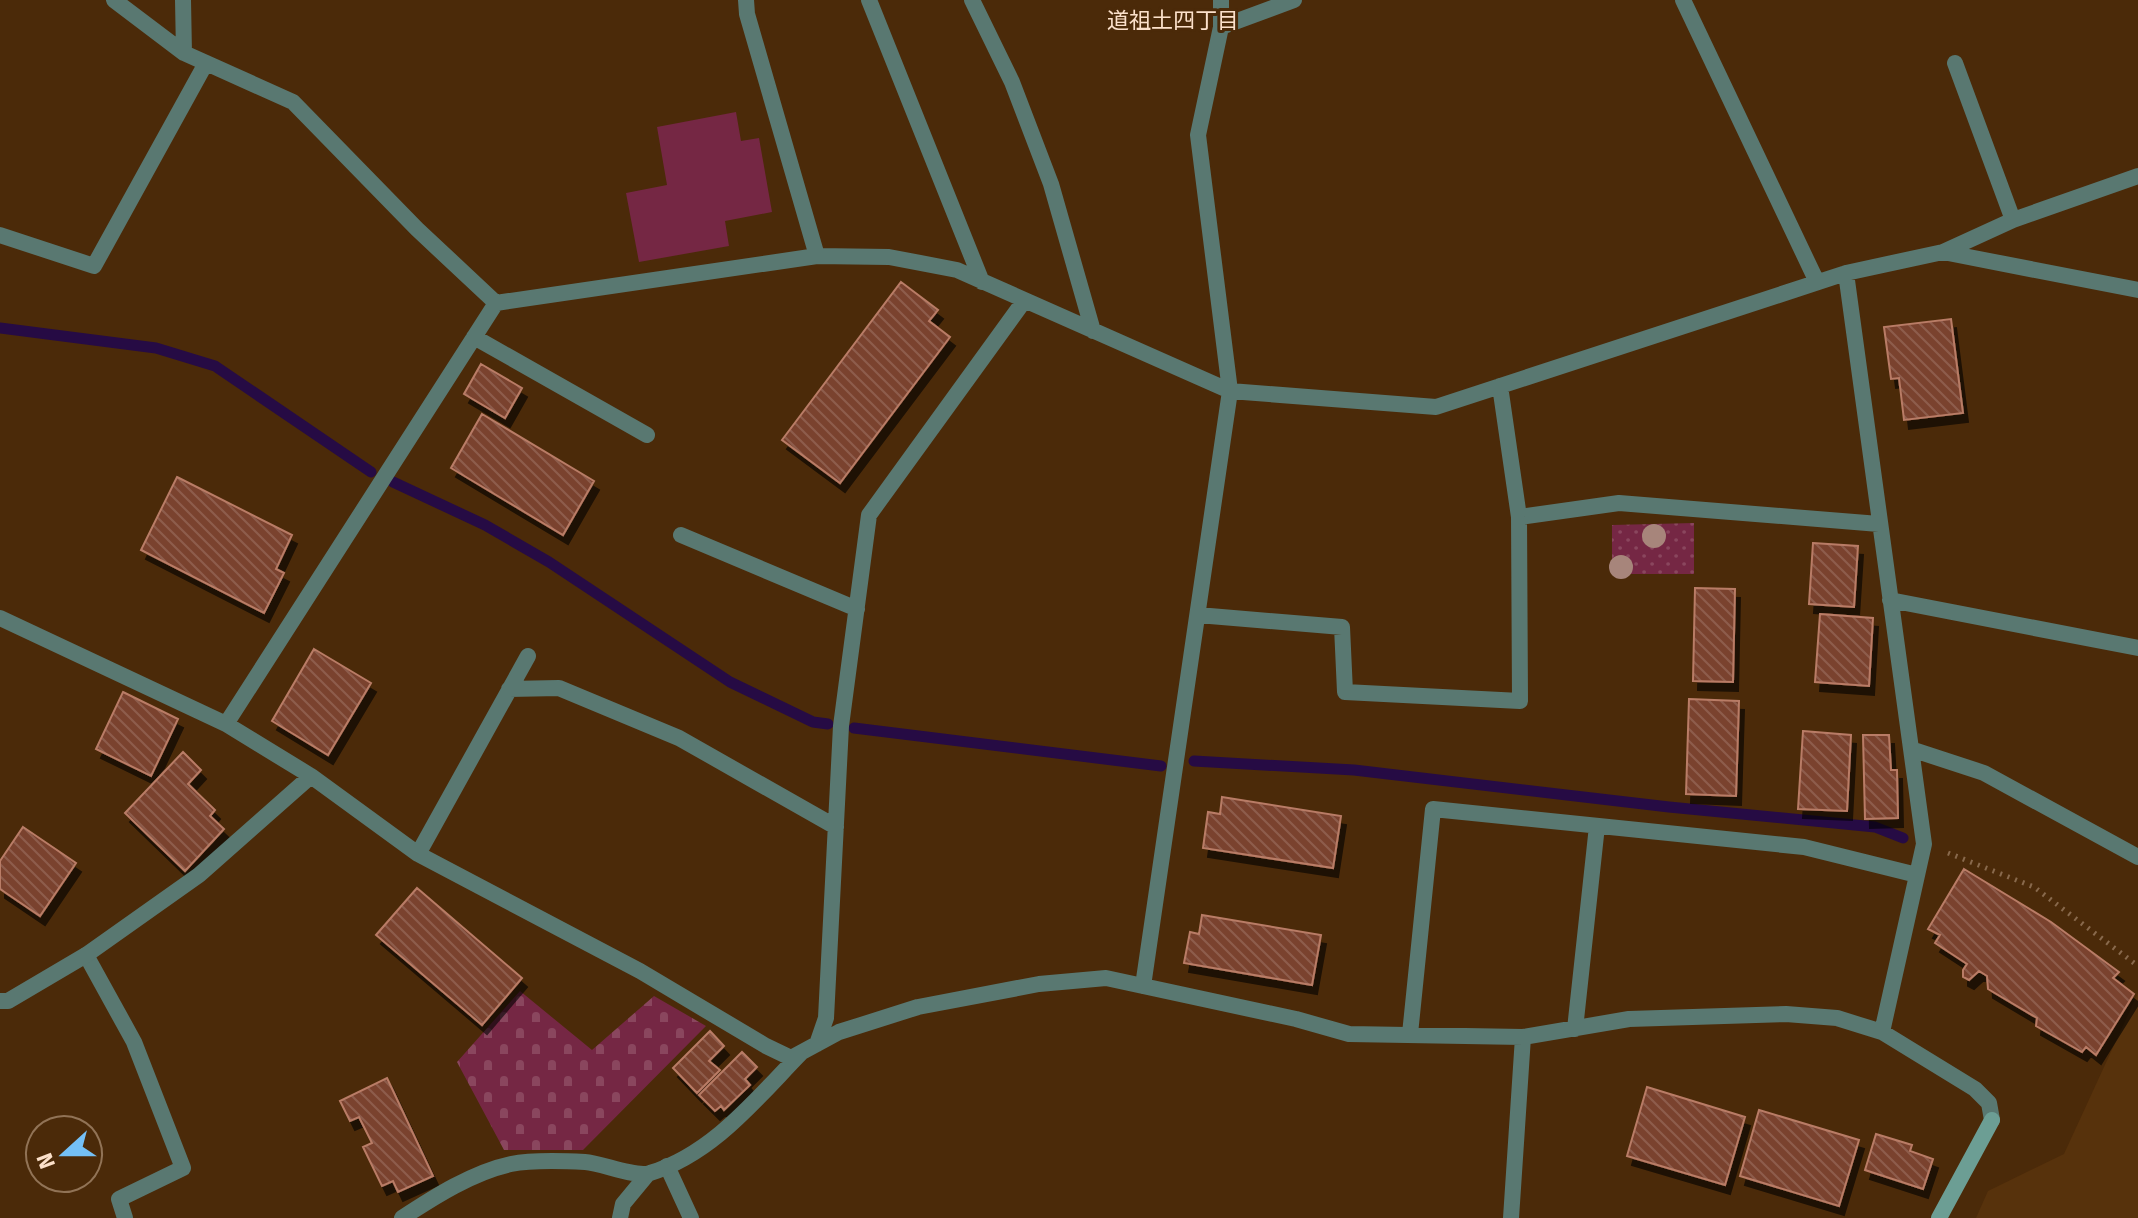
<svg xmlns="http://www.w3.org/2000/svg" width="2138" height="1218" font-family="'Fira Sans','Noto Sans JP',sans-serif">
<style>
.built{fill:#57320c}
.grass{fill:#752744}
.cemetery{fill:url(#cemetery-stones)}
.park{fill:url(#park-dots)}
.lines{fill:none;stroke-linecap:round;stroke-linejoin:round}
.stream{stroke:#260b44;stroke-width:11}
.building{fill:url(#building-back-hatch);stroke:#b97c66;stroke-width:2;filter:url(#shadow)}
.path{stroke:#88694c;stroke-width:5;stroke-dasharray:2 6;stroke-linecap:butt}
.lane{stroke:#597871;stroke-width:16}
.street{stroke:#597871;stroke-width:16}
.secondary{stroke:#6c9e94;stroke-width:16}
.tree{fill:#a7857b}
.labels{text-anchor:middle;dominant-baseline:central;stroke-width:6;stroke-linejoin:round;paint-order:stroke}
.neighbourhood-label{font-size:22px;fill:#fbe0ca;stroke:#4b2a09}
</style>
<defs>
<pattern id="cemetery-stones" width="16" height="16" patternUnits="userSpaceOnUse" patternTransform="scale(2)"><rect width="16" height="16" fill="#752744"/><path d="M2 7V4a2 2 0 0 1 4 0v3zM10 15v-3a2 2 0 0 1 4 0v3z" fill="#8a465e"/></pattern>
<pattern id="park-dots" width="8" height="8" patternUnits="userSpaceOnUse" patternTransform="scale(2)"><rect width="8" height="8" fill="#752744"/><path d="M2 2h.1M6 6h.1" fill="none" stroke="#8a465e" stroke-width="1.8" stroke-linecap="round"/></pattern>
<pattern id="building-back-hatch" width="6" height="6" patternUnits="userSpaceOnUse" patternTransform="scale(2)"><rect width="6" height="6" fill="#7a422f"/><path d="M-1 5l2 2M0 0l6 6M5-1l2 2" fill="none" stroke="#8e5d4c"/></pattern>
<filter id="shadow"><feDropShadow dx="5" dy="9" stdDeviation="0" flood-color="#0009"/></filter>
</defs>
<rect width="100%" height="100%" fill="#4b2a09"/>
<path class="built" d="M 2138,993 L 2138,1218 L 1976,1218 L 1988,1191 L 2064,1154 Z"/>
<path class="grass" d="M 736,112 L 741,141 L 759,138 L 772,212 L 725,221 L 729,246 L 639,262 L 626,193 L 667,185 L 657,127 Z"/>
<path class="cemetery" d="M 520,991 L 592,1050 L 654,996 L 706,1026 L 583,1150 L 504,1150 L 457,1062 Z"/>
<path class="park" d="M 1694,523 L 1694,574 L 1612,574 L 1612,525 Z"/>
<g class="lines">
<path class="stream" d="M 0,328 L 156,348 L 215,366 L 371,472
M 393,482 L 485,525 L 549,562 L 730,682 L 813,722 L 828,724
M 854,728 L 1161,766
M 1194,761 L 1354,770 L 1669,807 L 1875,827 L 1903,838"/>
</g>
<path class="building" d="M 901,282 L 938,310 L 929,321 L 950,337 L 840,483 L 782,440 Z
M 1951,319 L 1963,413 L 1904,420 L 1899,378 L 1891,379 L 1884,327 Z
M 481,364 L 522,388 L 505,418 L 464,394 Z
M 482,414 L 594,481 L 563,535 L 451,468 Z
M 177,477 L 292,535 L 276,569 L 284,573 L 264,613 L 141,550 Z
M 1813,543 L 1858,546 L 1854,607 L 1809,604 Z
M 1695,588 L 1735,589 L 1733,682 L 1693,681 Z
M 1820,614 L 1873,618 L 1869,686 L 1815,682 Z
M 314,649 L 371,683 L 328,755 L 272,721 Z
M 123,692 L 178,719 L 151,776 L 96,749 Z
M 1689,699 L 1739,701 L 1736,796 L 1686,794 Z
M 1803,731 L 1851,735 L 1847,811 L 1798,809 Z
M 1863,735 L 1889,735 L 1891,770 L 1897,770 L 1898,818 L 1865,819 Z
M 183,752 L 201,770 L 188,784 L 215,810 L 210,816 L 224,829 L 185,871 L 125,813 Z
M 1222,797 L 1341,816 L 1333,868 L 1203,848 L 1208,812 L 1220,814 Z
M 23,827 L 76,863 L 40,916 L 0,889 L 0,861 Z
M 1964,869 L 2051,922 L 2119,972 L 2113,978 L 2134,994 L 2096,1055 L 2086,1047 L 2082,1052 L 2036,1026 L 2037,1018 L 1988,989 L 1987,976 L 1979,971 L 1969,980 L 1963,977 L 1963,970 L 1967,964 L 1935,943 L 1940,935 L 1928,929 Z
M 417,888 L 522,978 L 482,1025 L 376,935 Z
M 1202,915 L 1321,935 L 1312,985 L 1184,963 L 1190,932 L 1199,934 Z
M 710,1031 L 724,1046 L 709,1061 L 720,1070 L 697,1093 L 673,1068 Z
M 742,1052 L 757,1067 L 745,1079 L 750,1085 L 724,1110 L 721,1106 L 715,1111 L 699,1095 Z
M 387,1078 L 433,1176 L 398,1192 L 393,1181 L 382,1186 L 363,1147 L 372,1143 L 359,1117 L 350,1121 L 340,1101 Z
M 1647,1087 L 1745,1117 L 1725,1185 L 1627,1156 Z
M 1759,1110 L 1859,1140 L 1839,1206 L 1740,1176 Z
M 1876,1134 L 1912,1145 L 1910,1151 L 1933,1159 L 1923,1189 L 1865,1170 Z"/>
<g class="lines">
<path class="path" d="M 1948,853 L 2034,887 L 2138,966"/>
<path class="lane" d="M 86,955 L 134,1042 L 183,1168 L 119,1199 L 125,1218
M 667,1166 L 691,1218"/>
<path class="street" d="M 114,0 L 184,53 L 293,102 L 417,229 L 496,303 L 226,724
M 183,0 L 184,53
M 746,0 L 747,14 L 817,256 L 889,257 L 957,270 L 1230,391 L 1436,407 L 1846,273 L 1943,252 L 2013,220 L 2138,176
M 869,0 L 982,282
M 972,0 L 1012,82 L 1051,184 L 1093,331
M 1683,0 L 1817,282
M 1221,27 L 1294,0
M 1955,63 L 2013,220
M 0,235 L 94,266 L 206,63
M 1943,252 L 2138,290
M 1846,273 L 1924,844 L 1882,1032
M 496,303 L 817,256
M 474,337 L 647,435
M 1500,386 L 1519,517 L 1619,503 L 1879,524
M 681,535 L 857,609
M 1890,600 L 2138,648
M 1198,615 L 1342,627 L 1345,692 L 1520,701 L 1519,517
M 0,618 L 226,724 L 311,776 L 418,854 L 640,971 L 766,1046 L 791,1058 L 839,1032 L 918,1007 L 1039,984 L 1106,978 L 1296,1019 L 1349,1034 L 1523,1037 L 1629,1019 L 1786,1014 L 1837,1018 L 1882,1032 L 1975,1089 L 1989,1103 L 1992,1120
M 509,689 L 559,688 L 679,738 L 836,827
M 1911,749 L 1984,773 L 2138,857
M 418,854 L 528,656
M 1143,986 L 1230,391 L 1198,135 L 1221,27 L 1221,0
M 0,1001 L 8,1001 L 86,955 L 199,875 L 311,776
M 1575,1029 L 1597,826
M 1410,1034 L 1433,809 L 1804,847 L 1917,875
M 817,1044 L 826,1018 L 841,726 L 869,515 L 1024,301
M 402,1218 C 434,1197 473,1172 511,1164 C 531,1160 565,1161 585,1162 C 602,1163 635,1178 650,1173 C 713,1154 757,1098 801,1053
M 620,1218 L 623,1204 L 647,1175
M 1511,1218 L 1523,1037"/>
<path class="secondary" d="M 1939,1218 L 1992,1120"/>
</g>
<g class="tree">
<circle cx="1654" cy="536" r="12"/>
<circle cx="1621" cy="567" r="12"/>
</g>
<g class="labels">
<g class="neighbourhood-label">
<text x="1173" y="20">道祖土四丁目</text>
</g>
</g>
<g transform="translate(64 1154) rotate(249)"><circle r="38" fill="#4b2a09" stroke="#917356" stroke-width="2"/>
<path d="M0-6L14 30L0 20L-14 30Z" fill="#74c0f6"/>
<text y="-12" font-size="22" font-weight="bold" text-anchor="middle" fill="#fbe0ca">N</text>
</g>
</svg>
